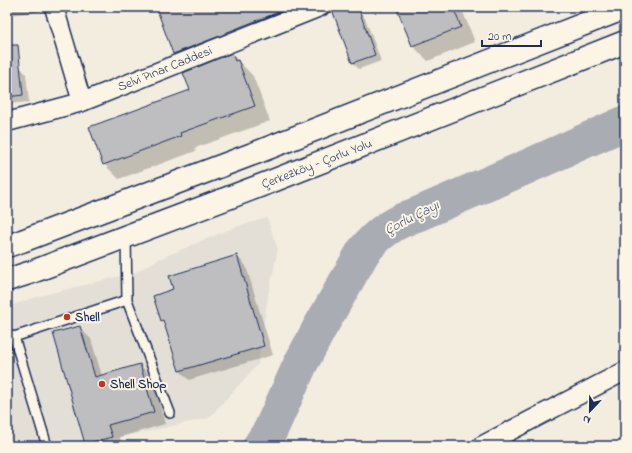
<svg xmlns="http://www.w3.org/2000/svg" width="632" height="453" font-family="'Indie Flower',sans-serif">
<style>
.built{fill:#e3dfd6}
.shadow{fill:#0003}
.lines{fill:none;stroke-linecap:round;stroke-linejoin:round}
.river{stroke:#a9acb3;stroke-width:35}
.building{fill:#bebec0;stroke:#1b2f5e}
.service-casing{stroke:#1b2f5e;stroke-width:12}
.minor-casing{stroke:#1b2f5e;stroke-width:21}
.primary-casing{stroke:#1b2f5e;stroke-width:25}
.service{stroke:#fcf5e5;stroke-width:9}
.minor{stroke:#fcf5e5;stroke-width:18}
.primary{stroke:#fcf5e5;stroke-width:22}
.poi-dot{fill:#c8321e;stroke:#fcf5e5;stroke-width:1.5}
.labels{text-anchor:middle;dominant-baseline:central;stroke-width:4;stroke-linejoin:round;paint-order:stroke}
.street-label{font-size:13px;fill:#1b2f5e;stroke:#fcf5e5}
.poi-label{font-size:13px;font-weight:bold;fill:#1b2f5e;stroke:#fcf5e5;text-anchor:start}
.water-label{font-size:14px;font-style:italic;fill:#465478;stroke:#fcf5e5}
</style>
<rect width="100%" height="100%" fill="#f3ede0"/>
<filter id="ink" filterUnits="userSpaceOnUse"><feTurbulence type="fractalNoise" baseFrequency=".025" numOctaves="2"/><feDisplacementMap in="SourceGraphic" scale="8" xChannelSelector="R" yChannelSelector="G"/><feConvolveMatrix kernelMatrix="1 2 1 2 8 2 1 2 1" color-interpolation-filters="sRGB"/></filter>
<g filter="url(#ink)">
<path class="built" d="M 267,218 L 278,250 L 268,296 L 258,364 L 209,418 L 80,446 L 7,446 L 7,307 L 36,297 L 136,272 L 159,259 L 235,227 Z"/>
<path class="shadow" d="M 7,7 L 37,7 L 38,12 L 7,15 Z
M 149,7 L 331,7 L 333,12 L 239,48 L 189,69 L 174,54 L 157,9 L 153,11 Z
M 406,7 L 461,7 L 475,42 L 428,61 L 413,46 L 398,10 Z
M 359,11 L 365,18 L 381,61 L 359,69 L 353,63 Z
M 232,54 L 253,76 L 270,121 L 195,148 L 196,151 L 119,179 L 104,164 Z
M 20,67 L 26,74 L 29,102 L 7,104 L 7,68 Z
M 237,256 L 246,266 L 273,355 L 189,380 L 180,371 L 165,323 L 162,320 Z
M 79,327 L 91,339 L 102,376 L 140,365 L 152,377 L 165,424 L 120,437 L 122,446 L 88,446 L 86,444 Z"/>
<g class="lines">
<path class="river" d="M 260,446 L 270,431 L 300,365 L 319,329 L 363,252 C 379,232 394,222 418,214 L 522,169 L 625,123"/>
</g>
<path class="building" d="M 156,7 L 289,7 L 289,8 L 225,33 L 225,34 L 173,54 Z
M 331,7 L 358,7 L 375,55 L 352,63 Z
M 396,7 L 453,7 L 461,27 L 412,46 Z
M 7,45 L 18,45 L 23,95 L 7,97 Z
M 232,53 L 235,61 L 238,60 L 255,106 L 180,133 L 181,136 L 103,165 L 89,127 L 190,90 L 183,73 Z
M 237,255 L 264,346 L 179,371 L 163,320 L 161,321 L 153,296 L 173,289 L 169,276 Z
M 80,326 L 95,377 L 140,364 L 154,412 L 108,425 L 112,437 L 85,444 L 53,333 Z"/>
<g class="lines">
<defs>
<path id="service" d="M 127,300 L 170,413
M 7,334 L 14,337 L 127,300 L 126,236
M 14,337 L 47,446"/>
<path id="minor" d="M 54,7 L 82,102
M 7,122 L 82,102 L 320,7
M 481,446 L 625,371"/>
<path id="primary" d="M 7,246 L 22,241 L 258,152 L 625,8
M 7,280 L 32,272 L 270,182 L 625,42"/>
</defs>
<use href="#service" class="service-casing"/>
<use href="#minor" class="minor-casing"/>
<use href="#primary" class="primary-casing"/>
<use href="#service" class="service"/>
<use href="#minor" class="minor"/>
<use href="#primary" class="primary"/>
</g>
</g>
<g class="poi-dot">
<circle cx="67" cy="317" r="4"/>
<circle cx="102" cy="384" r="4"/>
</g>
<g class="labels">
<g class="street-label">
<text transform="translate(165 69) rotate(-22)">Selvi Pınar Caddesi</text>
<text transform="translate(317 164) rotate(-21)">Çerkezköy - Çorlu Yolu</text>
</g>
<g class="poi-label">
<text x="75" y="317">Shell</text>
<text x="110" y="384">Shell Shop</text>
</g>
<g class="water-label">
<text transform="translate(412 218) rotate(-27)">Çorlu Çayı</text>
</g>
</g>
<rect width="632" height="453" fill="none" stroke="#fcf5e5" stroke-width="24"/>
<rect x="12" y="12" width="608" height="429" fill="none" stroke="#1b2f5e" stroke-width="1.5" filter="url(#ink)"/>
<g transform="translate(590 411) rotate(202)" stroke="#fcf5e5" stroke-width="3" paint-order="stroke">
<path d="M0-3L7 15L0 10L-7 15Z" fill="#1b2f5e"/>
<text y="-6" font-size="11" font-weight="bold" text-anchor="middle" fill="#1b2f5e">N</text>
</g>
<path d="M482 40v6h59v-6" fill="none" stroke="#1b2f5e" stroke-width="2"/>
<text x="488" y="40" font-size="12" fill="#1b2f5e" stroke="#fcf5e5" stroke-width="3" paint-order="stroke">20 m</text>
</svg>
